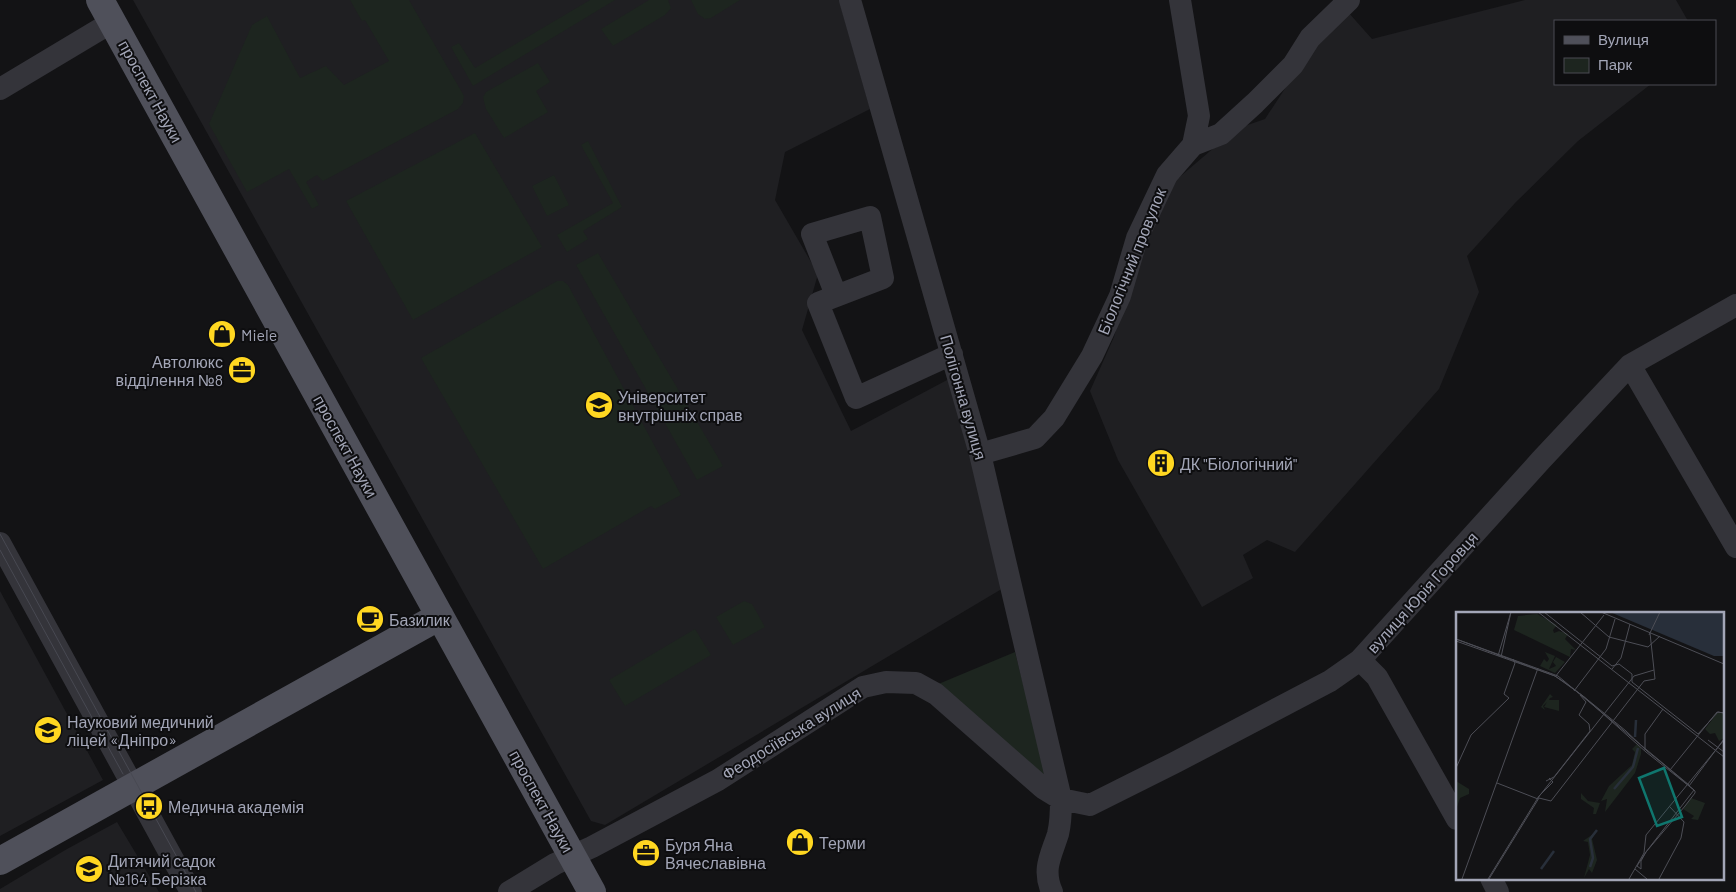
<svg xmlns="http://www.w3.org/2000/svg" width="1736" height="892" font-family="Barlow,sans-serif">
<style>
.built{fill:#1f1f22}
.green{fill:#1d251f}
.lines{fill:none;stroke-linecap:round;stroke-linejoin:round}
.minor{stroke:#34343a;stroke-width:22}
.major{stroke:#4f505a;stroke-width:28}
.tram{stroke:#484952;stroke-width:1}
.labels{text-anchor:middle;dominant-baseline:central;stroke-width:4;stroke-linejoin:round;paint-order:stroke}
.street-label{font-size:16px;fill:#a3a6b7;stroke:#0e0e10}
.poi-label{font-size:16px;fill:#a3a6b7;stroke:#0e0e10;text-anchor:start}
.inset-river{fill:none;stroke:#282f3a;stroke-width:2.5}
.inset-road{fill:none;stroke:#4d4e56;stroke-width:1}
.view{fill:#0f766e;fill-opacity:0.15;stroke:#0f766e;stroke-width:2.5}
.inset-edge{fill:none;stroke:#a3a6b7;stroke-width:2.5}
</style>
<rect width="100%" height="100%" fill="#131315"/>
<path class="built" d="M 133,0 L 839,0 L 870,109 L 785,152 L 775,200 L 818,274 L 802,330 L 851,431 L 949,379 L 1005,587 L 605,825 L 591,821 Z
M 1525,0 L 1676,0 L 1688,21 L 1555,21 L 1555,84 L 1651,84 L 1578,141 L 1516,202 L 1467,256 L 1479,292 L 1439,389 L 1295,552 L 1267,540 L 1243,555 L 1253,578 L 1202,607 L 1118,460 L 1090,391 L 1114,337 L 1134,267 L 1169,186 L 1236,129 L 1265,119 L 1288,84 L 1322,38 L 1348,12 L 1372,39 Z
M 0,591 L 103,780 L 0,836 Z
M 117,822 L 159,892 L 0,892 L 0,889 L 67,849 Z"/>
<path class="green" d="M 350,0 L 409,0 L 464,96 L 463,103 L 458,109 L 323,181 L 317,175 L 306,182 L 319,205 L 312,209 L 289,169 L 247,192 L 209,124 L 252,25 L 267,16 L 300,78 L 326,66 L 344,85 L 389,61 L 365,20 L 362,21 Z
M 590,0 L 615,0 L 473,86 L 451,47 L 459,43 L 475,68 Z
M 649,0 L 668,0 L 671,8 L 665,15 L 613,46 L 601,29 Z
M 691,0 L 740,0 L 711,18 L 705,19 L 698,14 Z
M 538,63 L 550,82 L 536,91 L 548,112 L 504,138 L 486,109 L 483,97 L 486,92 Z
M 475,133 L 542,247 L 413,320 L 346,201 Z
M 588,141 L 622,207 L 583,231 L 588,239 L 567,252 L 557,235 L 613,203 L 581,145 Z
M 554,175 L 569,205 L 547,216 L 532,186 Z
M 598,253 L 723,466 L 697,480 L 576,265 Z
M 557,281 L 563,281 L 568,285 L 681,495 L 655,509 L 651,506 L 543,569 L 421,358 Z
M 744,601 L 752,604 L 765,627 L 733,645 L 716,617 Z
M 695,629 L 711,655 L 625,706 L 609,680 Z
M 1015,652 L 1048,781 L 936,685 Z"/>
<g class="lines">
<path class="minor" d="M 850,0 L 980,454 L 1061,799 C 1061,811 1061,822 1058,834 C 1051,856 1042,869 1052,892
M 1180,0 L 1199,116 L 1193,145
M 0,89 L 112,22
M 836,295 L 812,234 L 870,217 L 883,278 L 818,303 L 856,398 L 952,354
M 1630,365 L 1736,547
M 980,454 L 1035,438 L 1054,418 L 1092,356 L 1120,296 L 1137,238 L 1167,175 L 1193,145 L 1221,134 L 1255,103 L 1293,65 L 1310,38 L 1349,0
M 0,543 L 191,892
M 1360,660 L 1377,677 L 1457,819
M 1491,878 L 1498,892
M 509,892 L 555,864 L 592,847 L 718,780 L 863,687 L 886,682 L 916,683 L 936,694 L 1043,788 L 1061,799 L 1090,805 L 1174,763 L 1330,681 L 1360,660 L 1541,460 L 1630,365 L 1736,305"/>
<path class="major" d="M 100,0 L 592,892
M 0,861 L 440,616"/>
<path class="tram" d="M 0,534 L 196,892
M 0,550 L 123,774"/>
</g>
<defs>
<symbol id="shop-disc" viewBox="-11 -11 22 22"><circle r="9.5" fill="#ffd721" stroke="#0e0e10"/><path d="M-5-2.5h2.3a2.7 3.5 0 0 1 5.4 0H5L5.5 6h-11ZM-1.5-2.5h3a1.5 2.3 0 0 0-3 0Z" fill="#111"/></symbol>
<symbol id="office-disc" viewBox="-11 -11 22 22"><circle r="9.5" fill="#ffd721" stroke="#0e0e10"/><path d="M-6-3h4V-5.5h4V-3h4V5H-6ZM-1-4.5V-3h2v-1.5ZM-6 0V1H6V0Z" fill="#111"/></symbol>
<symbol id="university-disc" viewBox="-11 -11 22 22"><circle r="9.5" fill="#ffd721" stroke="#0e0e10"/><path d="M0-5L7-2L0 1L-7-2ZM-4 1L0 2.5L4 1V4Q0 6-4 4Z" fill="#111"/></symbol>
<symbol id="building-disc" viewBox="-11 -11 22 22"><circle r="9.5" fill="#ffd721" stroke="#0e0e10"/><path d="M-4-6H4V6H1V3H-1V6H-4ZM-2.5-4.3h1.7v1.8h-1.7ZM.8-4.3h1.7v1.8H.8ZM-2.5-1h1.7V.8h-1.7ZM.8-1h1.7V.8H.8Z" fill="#111"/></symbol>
<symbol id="cafe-disc" viewBox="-11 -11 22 22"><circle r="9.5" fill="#ffd721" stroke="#0e0e10"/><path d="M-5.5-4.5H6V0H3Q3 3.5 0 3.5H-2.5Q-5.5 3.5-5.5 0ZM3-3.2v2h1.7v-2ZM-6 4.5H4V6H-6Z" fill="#111"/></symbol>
<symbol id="school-disc" viewBox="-11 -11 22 22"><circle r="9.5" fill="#ffd721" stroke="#0e0e10"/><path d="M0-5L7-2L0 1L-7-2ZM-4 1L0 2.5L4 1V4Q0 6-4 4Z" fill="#111"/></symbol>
<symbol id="bus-disc" viewBox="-11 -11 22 22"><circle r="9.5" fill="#ffd721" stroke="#0e0e10"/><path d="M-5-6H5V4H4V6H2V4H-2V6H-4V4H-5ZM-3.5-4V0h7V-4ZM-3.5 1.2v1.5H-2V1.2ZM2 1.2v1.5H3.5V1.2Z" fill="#111"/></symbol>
</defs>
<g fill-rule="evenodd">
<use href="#shop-disc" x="206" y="318" width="32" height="32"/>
<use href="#office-disc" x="226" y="354" width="32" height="32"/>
<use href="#university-disc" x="583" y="389" width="32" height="32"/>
<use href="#building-disc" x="1145" y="447" width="32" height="32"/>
<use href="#cafe-disc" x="354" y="603" width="32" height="32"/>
<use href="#school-disc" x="32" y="714" width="32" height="32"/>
<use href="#bus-disc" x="133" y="790" width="32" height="32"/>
<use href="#shop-disc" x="784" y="826" width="32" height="32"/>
<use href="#office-disc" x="630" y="837" width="32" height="32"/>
<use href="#school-disc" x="73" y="853" width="32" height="32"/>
</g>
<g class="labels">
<g class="street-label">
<text transform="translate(151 91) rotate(61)">проспект Науки</text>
<text transform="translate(1131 261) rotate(-68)">Біологічний провулок</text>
<text transform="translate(964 397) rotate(74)">Полігонна вулиця</text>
<text transform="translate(346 446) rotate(61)">проспект Науки</text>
<text transform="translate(1422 592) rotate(-48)">вулиця Юрія Горовця</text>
<text transform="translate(791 733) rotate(-32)">Феодосіївська вулиця</text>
<text transform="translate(542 801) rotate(61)">проспект Науки</text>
</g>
<g class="poi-label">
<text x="241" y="334">Miele</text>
<text x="223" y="361" text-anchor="end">Автолюкс<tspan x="223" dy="18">відділення №8</tspan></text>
<text x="618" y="396">Університет<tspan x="618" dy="18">внутрішніх справ</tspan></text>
<text x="1180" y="463">ДК "Біологічний"</text>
<text x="389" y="619">Базилик</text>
<text x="67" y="721">Науковий медичний<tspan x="67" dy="18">ліцей «Дніпро»</tspan></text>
<text x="168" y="806">Медична академія</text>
<text x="819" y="842">Терми</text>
<text x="665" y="844">Буря Яна<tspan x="665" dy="18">Вячеславівна</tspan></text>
<text x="108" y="860">Дитячий садок<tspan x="108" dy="18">№164 Берізка</tspan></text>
</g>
</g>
<g transform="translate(1456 612)">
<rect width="268" height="268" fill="#131315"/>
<path d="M 81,2 L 101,13 L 97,18 L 98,21 L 103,19 L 112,22 L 109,27 L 120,38 L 115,37 L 114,45 L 58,18 L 62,4 ZM 89,40 L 99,44 L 93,57 L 100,54 L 97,50 L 100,45 L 109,50 L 99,61 L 84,54 L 88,47 L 91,50 L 93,47 ZM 94,82 L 97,85 L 94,86 L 93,88 L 103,88 L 103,99 L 88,95 L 91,90 L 87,94 L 89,98 L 85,95 ZM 262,100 L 267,102 L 268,126 L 263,129 L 259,121 L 254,122 L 249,117 ZM 181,132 L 185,136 L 185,142 L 179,161 L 149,200 L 151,187 L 145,189 L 153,174 L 176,153 L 179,140 L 176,137 ZM 0,169 L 13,177 L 13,182 L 4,186 L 0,198 ZM 125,181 L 132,189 L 144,191 L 140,202 L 137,202 L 138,196 L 125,187 ZM 235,186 L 249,191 L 242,208 L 235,207 L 238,204 L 227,197 ZM 140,220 L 136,227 L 141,248 L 136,261 L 133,257 L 128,266 L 134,243 L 132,230 L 127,229 Z" fill="#1d251f"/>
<path d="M 154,0 L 267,0 L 267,44 L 258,44 Z" fill="#282f3a"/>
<path class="inset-river" d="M 179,125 L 180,108M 158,177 L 177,155 L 182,136M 134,255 L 137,246 L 134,227 L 141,218M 85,257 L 98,239"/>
<path class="inset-road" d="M 82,0 L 268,145M 88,0 L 156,54 L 163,52 L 176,62 L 176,70 L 242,122 L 262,100 L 268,101M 124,0 L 153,25 L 192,35 L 204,24M 145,0 L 268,52M 193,23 L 204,0M 0,27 L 102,64 L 233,173M 0,27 L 99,64 L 108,70 L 127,84 L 170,119 L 191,139 L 206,151 L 238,178 L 239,179 L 239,181 L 229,194 L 190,240 L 185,249 L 185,257 L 181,254 L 190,240 L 238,178 L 190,140 L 127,84 L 99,64 L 0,29M 42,44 L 55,0M 45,45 L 55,0M 156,57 L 165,46 L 174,12M 99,65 L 148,3M 118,79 L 150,37 L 159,7M 252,128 L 268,140M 189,138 L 189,122 L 207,97M 0,156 L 15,123 L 53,86 L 48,82 L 59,51 L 57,47M 214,158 L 261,100 L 268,101M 90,169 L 98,165 L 134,119 L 133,112 L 123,103 L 130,90 L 124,83M 41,171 L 82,187M 233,174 L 268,127M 81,187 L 178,64 L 198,58M 179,257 L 191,267M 6,267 L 82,56M 32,267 L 83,184 L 97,170 L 93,166M 33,267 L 83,186 L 95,189 L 188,69 L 199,67 L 194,21M 173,267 L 188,241 L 190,223 L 268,128M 203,267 L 225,226 L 228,210 L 214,195"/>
<path class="view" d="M 208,156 L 226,205 L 201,214 L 183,166 Z"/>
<rect width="268" height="268" class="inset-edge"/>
</g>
<rect x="1554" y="20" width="162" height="65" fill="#0e0e10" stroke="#4a4b53"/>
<rect x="1564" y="36" width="25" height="8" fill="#4f505a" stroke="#4a4b53"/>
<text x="1598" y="45" font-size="15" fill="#a3a6b7">Вулиця</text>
<rect x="1564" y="58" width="25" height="15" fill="#1d251f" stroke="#4a4b53"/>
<text x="1598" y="70" font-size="15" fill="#a3a6b7">Парк</text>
</svg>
